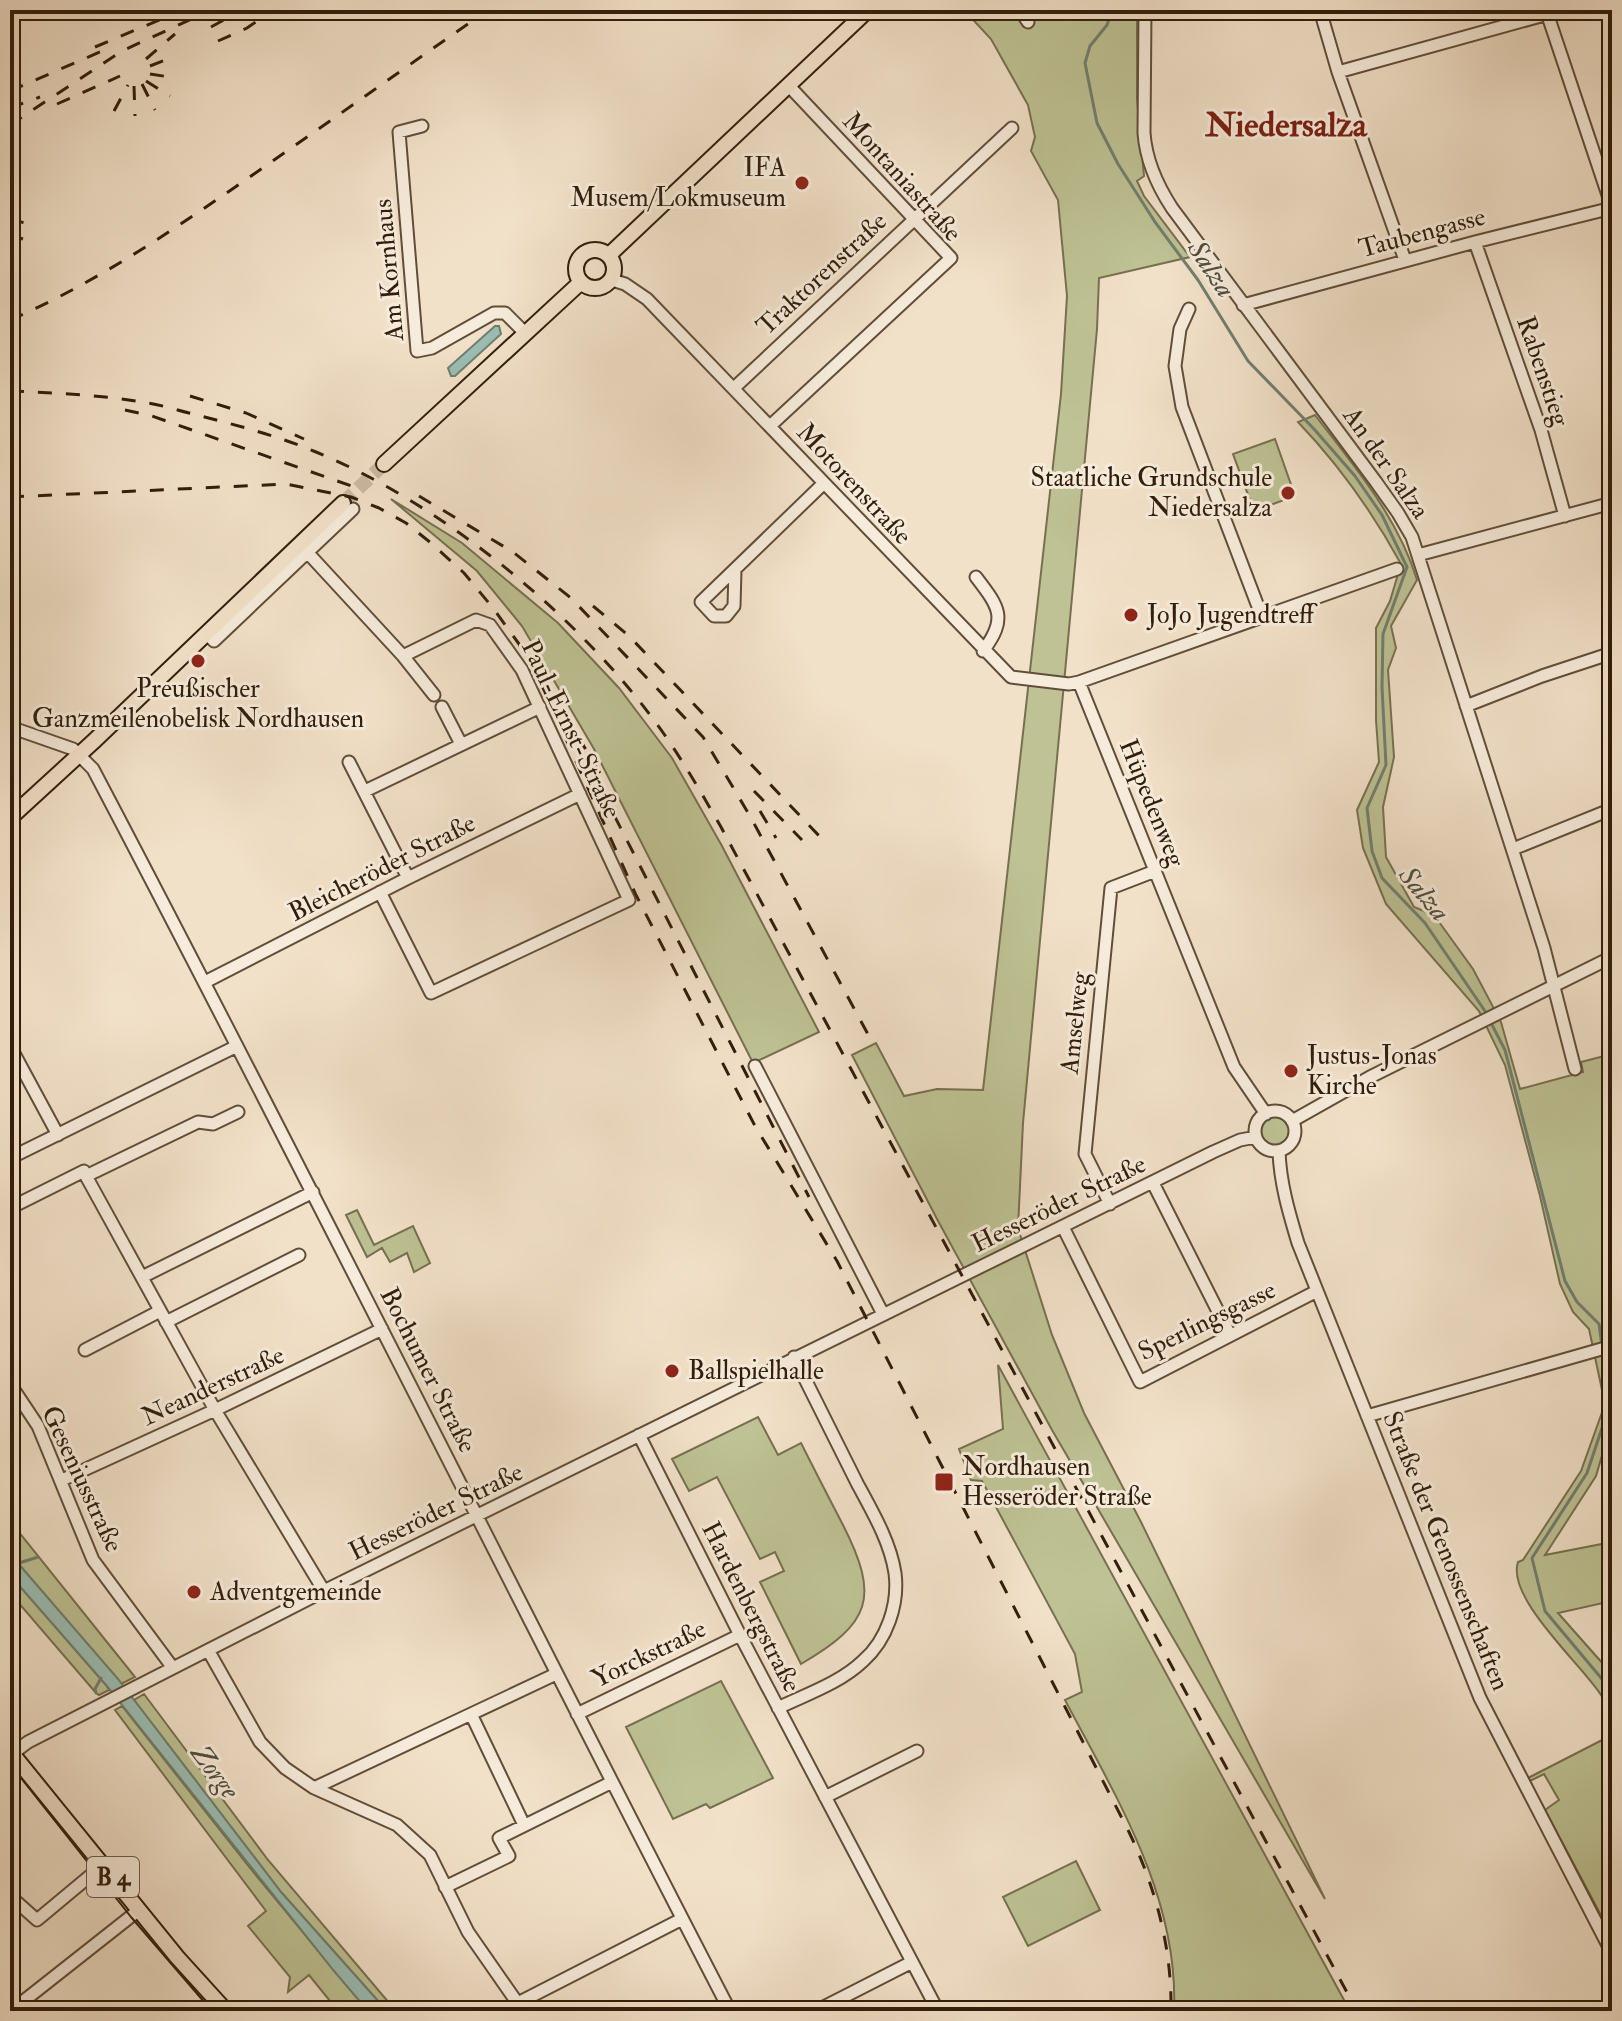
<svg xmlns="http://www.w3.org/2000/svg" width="1622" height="2021" font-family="'IM FELL Double Pica',serif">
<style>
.green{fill:#bec294;stroke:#777050;stroke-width:2}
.water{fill:#9bbeb4;stroke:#707e70;stroke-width:2}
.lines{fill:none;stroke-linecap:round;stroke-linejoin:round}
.stream{stroke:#707e70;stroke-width:3}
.major-tunnel{stroke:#cbbaa3;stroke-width:14;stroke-dasharray:14 7;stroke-linecap:butt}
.minor-casing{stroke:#604e3a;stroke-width:15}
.major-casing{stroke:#301d0b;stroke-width:18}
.minor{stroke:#f7ecdc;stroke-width:11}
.major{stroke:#f2e1c9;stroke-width:14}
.tram{stroke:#301d0b;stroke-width:2}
.rail{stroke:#301d0b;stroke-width:3;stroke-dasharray:14 14;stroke-linecap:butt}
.poi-dot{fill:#8f2418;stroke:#f7ecdc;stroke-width:3}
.labels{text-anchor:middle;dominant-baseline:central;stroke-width:6;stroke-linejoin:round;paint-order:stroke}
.shield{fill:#f7ecdc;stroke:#6c5b4a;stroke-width:2}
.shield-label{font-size:24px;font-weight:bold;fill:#301d0b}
.poi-label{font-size:26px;fill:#301d0b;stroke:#f7ecdc;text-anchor:start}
.street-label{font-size:26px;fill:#301d0b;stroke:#f7ecdc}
.water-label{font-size:28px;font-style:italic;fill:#504d3e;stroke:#f7ecdc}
.district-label{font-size:34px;font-weight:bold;fill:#7a1f14;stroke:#f7ecdc}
</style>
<rect width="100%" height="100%" fill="#f2e1c9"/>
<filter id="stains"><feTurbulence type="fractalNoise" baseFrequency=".0025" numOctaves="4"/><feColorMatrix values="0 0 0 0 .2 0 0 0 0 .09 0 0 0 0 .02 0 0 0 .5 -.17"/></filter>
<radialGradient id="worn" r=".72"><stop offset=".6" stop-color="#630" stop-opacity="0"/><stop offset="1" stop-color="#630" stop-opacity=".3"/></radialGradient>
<path class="green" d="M 964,10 L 1137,10 L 1137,99 L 1144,176 L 1137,181 L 1144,196 L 1190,257 L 1099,278 L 1097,329 L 1023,1123 L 1018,1228 L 1052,1335 L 1084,1413 L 1141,1522 L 1325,1899 L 1052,1430 L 937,1219 L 852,1055 L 876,1043 L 904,1096 L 937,1089 L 983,1090 L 1061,394 L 1067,296 L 1058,200 L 1031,151 L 1035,137 L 1028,105 L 991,39 Z
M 1315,415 C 1354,466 1398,517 1417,580 L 1391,626 L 1396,648 L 1388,670 L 1394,757 L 1383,807 L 1386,857 L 1414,907 L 1434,915 L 1473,969 L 1501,1022 L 1520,1089 L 1583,1072 L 1581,1062 L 1612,1054 L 1612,1421 L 1596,1476 L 1545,1555 L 1612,1542 L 1612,1601 L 1558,1613 L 1612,1674 L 1612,1718 C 1609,1710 1606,1702 1601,1695 C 1582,1665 1506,1598 1518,1562 L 1523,1560 L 1581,1471 L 1605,1404 L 1589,1329 L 1573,1312 L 1560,1284 L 1540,1196 L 1505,1065 L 1479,1011 L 1386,904 L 1363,848 L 1357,810 L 1379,762 L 1376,720 L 1376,628 L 1390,601 L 1401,564 C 1372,511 1339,465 1298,422 Z
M 1275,439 L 1295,496 L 1254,511 L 1233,454 Z
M 391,499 L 462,543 L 558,623 L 619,688 L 672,758 L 722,846 L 819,1032 L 753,1063 L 594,749 L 522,626 L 477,571 Z
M1261 1132a15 15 0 1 1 30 0a15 15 0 1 1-30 0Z
M 357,1210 L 374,1245 L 413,1226 L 430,1263 L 414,1272 L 407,1253 L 390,1262 L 382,1248 L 367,1257 L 346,1215 Z
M 998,1365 L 1350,2011 L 1174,2011 C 1179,1897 1116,1797 1065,1700 L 1082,1692 L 1075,1654 L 982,1481 L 971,1480 L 959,1449 L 1003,1429 Z
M 758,1417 L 778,1455 L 801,1443 C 815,1471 829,1498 843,1525 C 880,1598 871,1623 801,1664 L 760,1582 L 784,1571 L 775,1552 L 760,1559 L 717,1477 L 689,1491 L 672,1459 Z
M 10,1521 L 135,1677 L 121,1684 L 10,1554 Z
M 10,1575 L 106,1685 L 109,1690 L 99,1695 L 96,1693 L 10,1593 Z
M 721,1681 L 773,1778 L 710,1808 L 706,1804 L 673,1819 L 626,1727 Z
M 144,1694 L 268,1860 L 396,2011 L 387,2011 L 281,1892 L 134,1700 Z
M 122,1706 L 250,1868 L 368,2011 L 338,2011 L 309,1975 L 288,1992 L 290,1977 L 248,1926 L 266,1911 L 115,1710 Z
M 1612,1735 L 1612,1936 L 1545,1810 L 1559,1800 L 1544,1774 L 1530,1781 L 1528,1778 Z
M 1076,1861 L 1100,1910 L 1028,1946 L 1003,1897 Z"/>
<path class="water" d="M 495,326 L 499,326 L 501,334 L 455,376 L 451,376 L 448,368 Z
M 10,1554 L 118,1679 L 281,1892 L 387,2011 L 368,2011 L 334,1971 L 106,1685 L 10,1575 Z"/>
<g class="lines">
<path class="stream" d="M 1112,10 L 1107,25 L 1090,46 L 1085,63 L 1097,123 L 1118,164 L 1155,222 L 1198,280 L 1248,361 L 1314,429 L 1355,476 L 1382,515 L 1407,567 L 1383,634 L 1382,687 L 1386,765 L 1367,808 L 1372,851 L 1382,878 L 1425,923 L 1487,1014
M 1490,1021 L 1505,1050 L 1565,1281 L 1577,1302 L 1599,1324 L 1602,1346
M 1603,1353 L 1610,1404 L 1587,1473 L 1532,1558 L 1545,1611 L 1612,1691
M 16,1564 L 38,1557
M 96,1693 L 95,1689 L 101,1678"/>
<path class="major-tunnel" d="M 343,503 L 384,464"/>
<defs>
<path id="minor" d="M 1020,10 L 1028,22
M 1145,10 L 1144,133 C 1146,161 1157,185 1172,208 L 1376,482 L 1398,513 L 1412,537 L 1544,948 L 1575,1069
M 1320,10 L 1338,72 L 1405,260
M 1546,10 L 1612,207
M 1338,72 L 1548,14
M 422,126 L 399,132 L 417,351 L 432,348 L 494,313 L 505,313 L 525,333
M 1475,242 L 1541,430 L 1565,516
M 612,280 L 625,284 L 647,299 L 1011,677 L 1069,684 L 1079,682 L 1397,569
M 1243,305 L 1475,242 L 1612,208
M 1189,309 L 1180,329 L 1175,366 L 1182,407 L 1262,617
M 734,388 L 1012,128
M 770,426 L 951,258 L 789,86
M 307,552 L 403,656 L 434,695
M 1418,555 L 1612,503
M 735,570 L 734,606 L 726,616 L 714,616 L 701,602 L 824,483
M 976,577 C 999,607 1008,618 983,651
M 206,633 L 214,641 L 353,509
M 1079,682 L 1234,1067 L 1266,1114
M 1466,706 L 1542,676 L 1612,653
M 442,707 L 461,744
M 10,727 L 73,749 L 93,769 C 310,1181 516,1598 730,2011
M 349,762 L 408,878
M 365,791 L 540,707
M 1513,849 L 1612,809
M 380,892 L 431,993 L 629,900 L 522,670 L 490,625 L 476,620 L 403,656
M 205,982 L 408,878 L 580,794
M 10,1046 L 58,1135
M 755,1066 L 883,1314
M1255 1131a20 20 0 1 1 40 0a20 20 0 1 1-40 0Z
M 1292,1121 L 1370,1077 L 1612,957
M 1279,1151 C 1280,1183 1289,1213 1298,1243 L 1480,1698 L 1612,1953
M 10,1158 L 237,1046
M 86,1176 L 215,1410 L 324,1591
M 1153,1183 L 1230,1335
M 1110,1204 L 1085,1154 L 1111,888 L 1155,871
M 10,1208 L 84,1171 L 86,1176 L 198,1122 L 213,1124 L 238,1112
M 1063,1227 L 1140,1382 L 1317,1291
M 142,1277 L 313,1192
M 166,1322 L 299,1255
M 85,1350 L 160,1311
M 10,1384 L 38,1426 L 93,1560 L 173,1668
M 1367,1416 L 1612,1346
M 639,1435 L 740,1635 L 938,2011
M 62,1480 L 215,1410 L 382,1329
M 208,1650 L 260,1742 L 285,1768 L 314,1788 L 397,1825 L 430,1855 L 468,1932 L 523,2011
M 778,1708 C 807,1694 840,1683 863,1661 C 887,1640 899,1604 895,1573 C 890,1541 872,1511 857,1483 C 836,1441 815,1399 794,1357
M 471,1714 L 524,1825
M 577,1714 L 740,1635
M 12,1754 L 28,1742 L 324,1591 L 1213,1152 L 1240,1140 L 1256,1137
M 314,1788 L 556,1674
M 825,1797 L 917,1751
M 10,1860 L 13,1863 L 10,1866
M 445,1887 L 509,1856 L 499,1838 L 612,1782
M 10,1896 L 37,1920 L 103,1865
M 518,2003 L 682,1919
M 16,2007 L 139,1910
M 816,2011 L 912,1962"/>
<path id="major" d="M576 269a19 19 0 1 1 38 0a19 19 0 1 1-38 0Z
M 609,255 L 868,10
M 384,464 L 581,282
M 10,818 L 94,741 L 343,503
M 10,1751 L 177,1957 L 226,2011"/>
</defs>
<use href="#minor" class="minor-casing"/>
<use href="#major" class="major-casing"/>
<use href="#minor" class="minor"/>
<use href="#major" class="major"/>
<path class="tram" d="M 10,1764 L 131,1917 L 212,2011"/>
<path class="rail" d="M 211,27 L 242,10
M 218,41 L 247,28 L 273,10
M 95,47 L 183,10
M 146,59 L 175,34
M 150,66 L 173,57
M 150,74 L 176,78
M 146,81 L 170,96
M 142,84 L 155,110
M 134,86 L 135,116
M 10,91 L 109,48
M 57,104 L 120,76
M 10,108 L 40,97
M 114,111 L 128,85
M 10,125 L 122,51 L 211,10
M 10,168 L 16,166
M 10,195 L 18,195
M 10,219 L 25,223
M 10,235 L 23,239
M 10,320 C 98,282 176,228 254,174 C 332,120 410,64 488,10
M 10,391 C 56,393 103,395 148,403 C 162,405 176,410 189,413 C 232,424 276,435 316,452 C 445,505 585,621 664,734 C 685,764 703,796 721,827 L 1357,2011
M 190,396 L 246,413 L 304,439
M 125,410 L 152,416 L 360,489
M 419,496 L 513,552 L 571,598 L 703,737 L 750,816 L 870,1038
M 10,497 L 286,484 L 351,497 L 379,508 L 406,523 L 431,543 L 464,573 L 493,608 L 519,644 L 544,690 L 636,895 L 755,1126 L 837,1261 L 1129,1832 C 1156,1889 1172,1948 1171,2011
M 593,606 L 629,636 L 824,841
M 564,713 L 601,775
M 589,766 L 809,1197
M 754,791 L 802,840
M 760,811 L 776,838"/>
</g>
<g class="poi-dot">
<circle cx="802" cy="183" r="8"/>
<circle cx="1288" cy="493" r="8"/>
<circle cx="1131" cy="615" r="8"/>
<circle cx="198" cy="661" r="8"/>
<circle cx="1291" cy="1071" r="8"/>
<circle cx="672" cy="1371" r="8"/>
<rect x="934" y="1472" width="20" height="20" rx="4"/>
<circle cx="194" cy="1592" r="8"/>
</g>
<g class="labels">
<rect class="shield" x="87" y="1857" width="52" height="40" rx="6"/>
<g class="shield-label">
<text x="113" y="1877">B 4</text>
</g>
<g class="poi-label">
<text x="786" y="168" text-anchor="end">IFA<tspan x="786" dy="30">Musem/Lokmuseum</tspan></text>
<text x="1272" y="478" text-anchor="end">Staatliche Grundschule<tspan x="1272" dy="30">Niedersalza</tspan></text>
<text x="1147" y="615">JoJo Jugendtreff</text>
<text x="198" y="689" text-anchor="middle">Preußischer<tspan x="198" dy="30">Ganzmeilenobelisk Nordhausen</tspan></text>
<text x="1307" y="1056">Justus-Jonas<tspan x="1307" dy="30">Kirche</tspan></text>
<text x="688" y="1371">Ballspielhalle</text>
<text x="962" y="1467">Nordhausen<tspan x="962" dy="30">Hesseröder Straße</tspan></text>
<text x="210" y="1592">Adventgemeinde</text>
</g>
<g class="street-label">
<text transform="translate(902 177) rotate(48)">Montaniastraße</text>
<text transform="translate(1422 233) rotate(-15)">Taubengasse</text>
<text transform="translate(389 270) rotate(-95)">Am Kornhaus</text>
<text transform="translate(822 274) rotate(-43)">Traktorenstraße</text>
<text transform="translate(1543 371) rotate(71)">Rabenstieg</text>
<text transform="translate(1386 463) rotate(55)">An der Salza</text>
<text transform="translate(854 484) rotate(47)">Motorenstraße</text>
<text transform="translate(571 729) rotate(64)">Paul-Ernst-Straße</text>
<text transform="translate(1152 803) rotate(68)">Hüpedenweg</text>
<text transform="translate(382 868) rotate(-27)">Bleicheröder Straße</text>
<text transform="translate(1075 1023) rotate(-84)">Amselweg</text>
<text transform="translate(1059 1204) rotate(-26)">Hesseröder Straße</text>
<text transform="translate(1207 1321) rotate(-26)">Sperlingsgasse</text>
<text transform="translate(428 1370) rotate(63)">Bochumer Straße</text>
<text transform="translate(213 1386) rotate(-25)">Neanderstraße</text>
<text transform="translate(82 1479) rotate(65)">Geseniusstraße</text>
<text transform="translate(436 1512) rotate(-26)">Hesseröder Straße</text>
<text transform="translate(1446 1551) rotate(68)">Straße der Genossenschaften</text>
<text transform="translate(751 1607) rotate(63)">Hardenbergstraße</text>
<text transform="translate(649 1654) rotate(-26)">Yorckstraße</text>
</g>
<g class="water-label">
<text transform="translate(1211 269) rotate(56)">Salza</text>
<text transform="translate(1424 894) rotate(50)">Salza</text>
<text transform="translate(215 1772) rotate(53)">Zorge</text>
</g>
<g class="district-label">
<text x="1286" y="125">Niedersalza</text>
</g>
</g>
<rect width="1622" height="2021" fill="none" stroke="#f2e1c9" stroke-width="40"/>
<rect x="12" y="12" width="1598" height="1997" fill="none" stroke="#301d0b" stroke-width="4"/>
<rect x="20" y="20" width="1582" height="1981" fill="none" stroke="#301d0b" stroke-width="2"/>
<rect width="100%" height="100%" filter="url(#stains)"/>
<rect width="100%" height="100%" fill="url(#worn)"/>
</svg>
